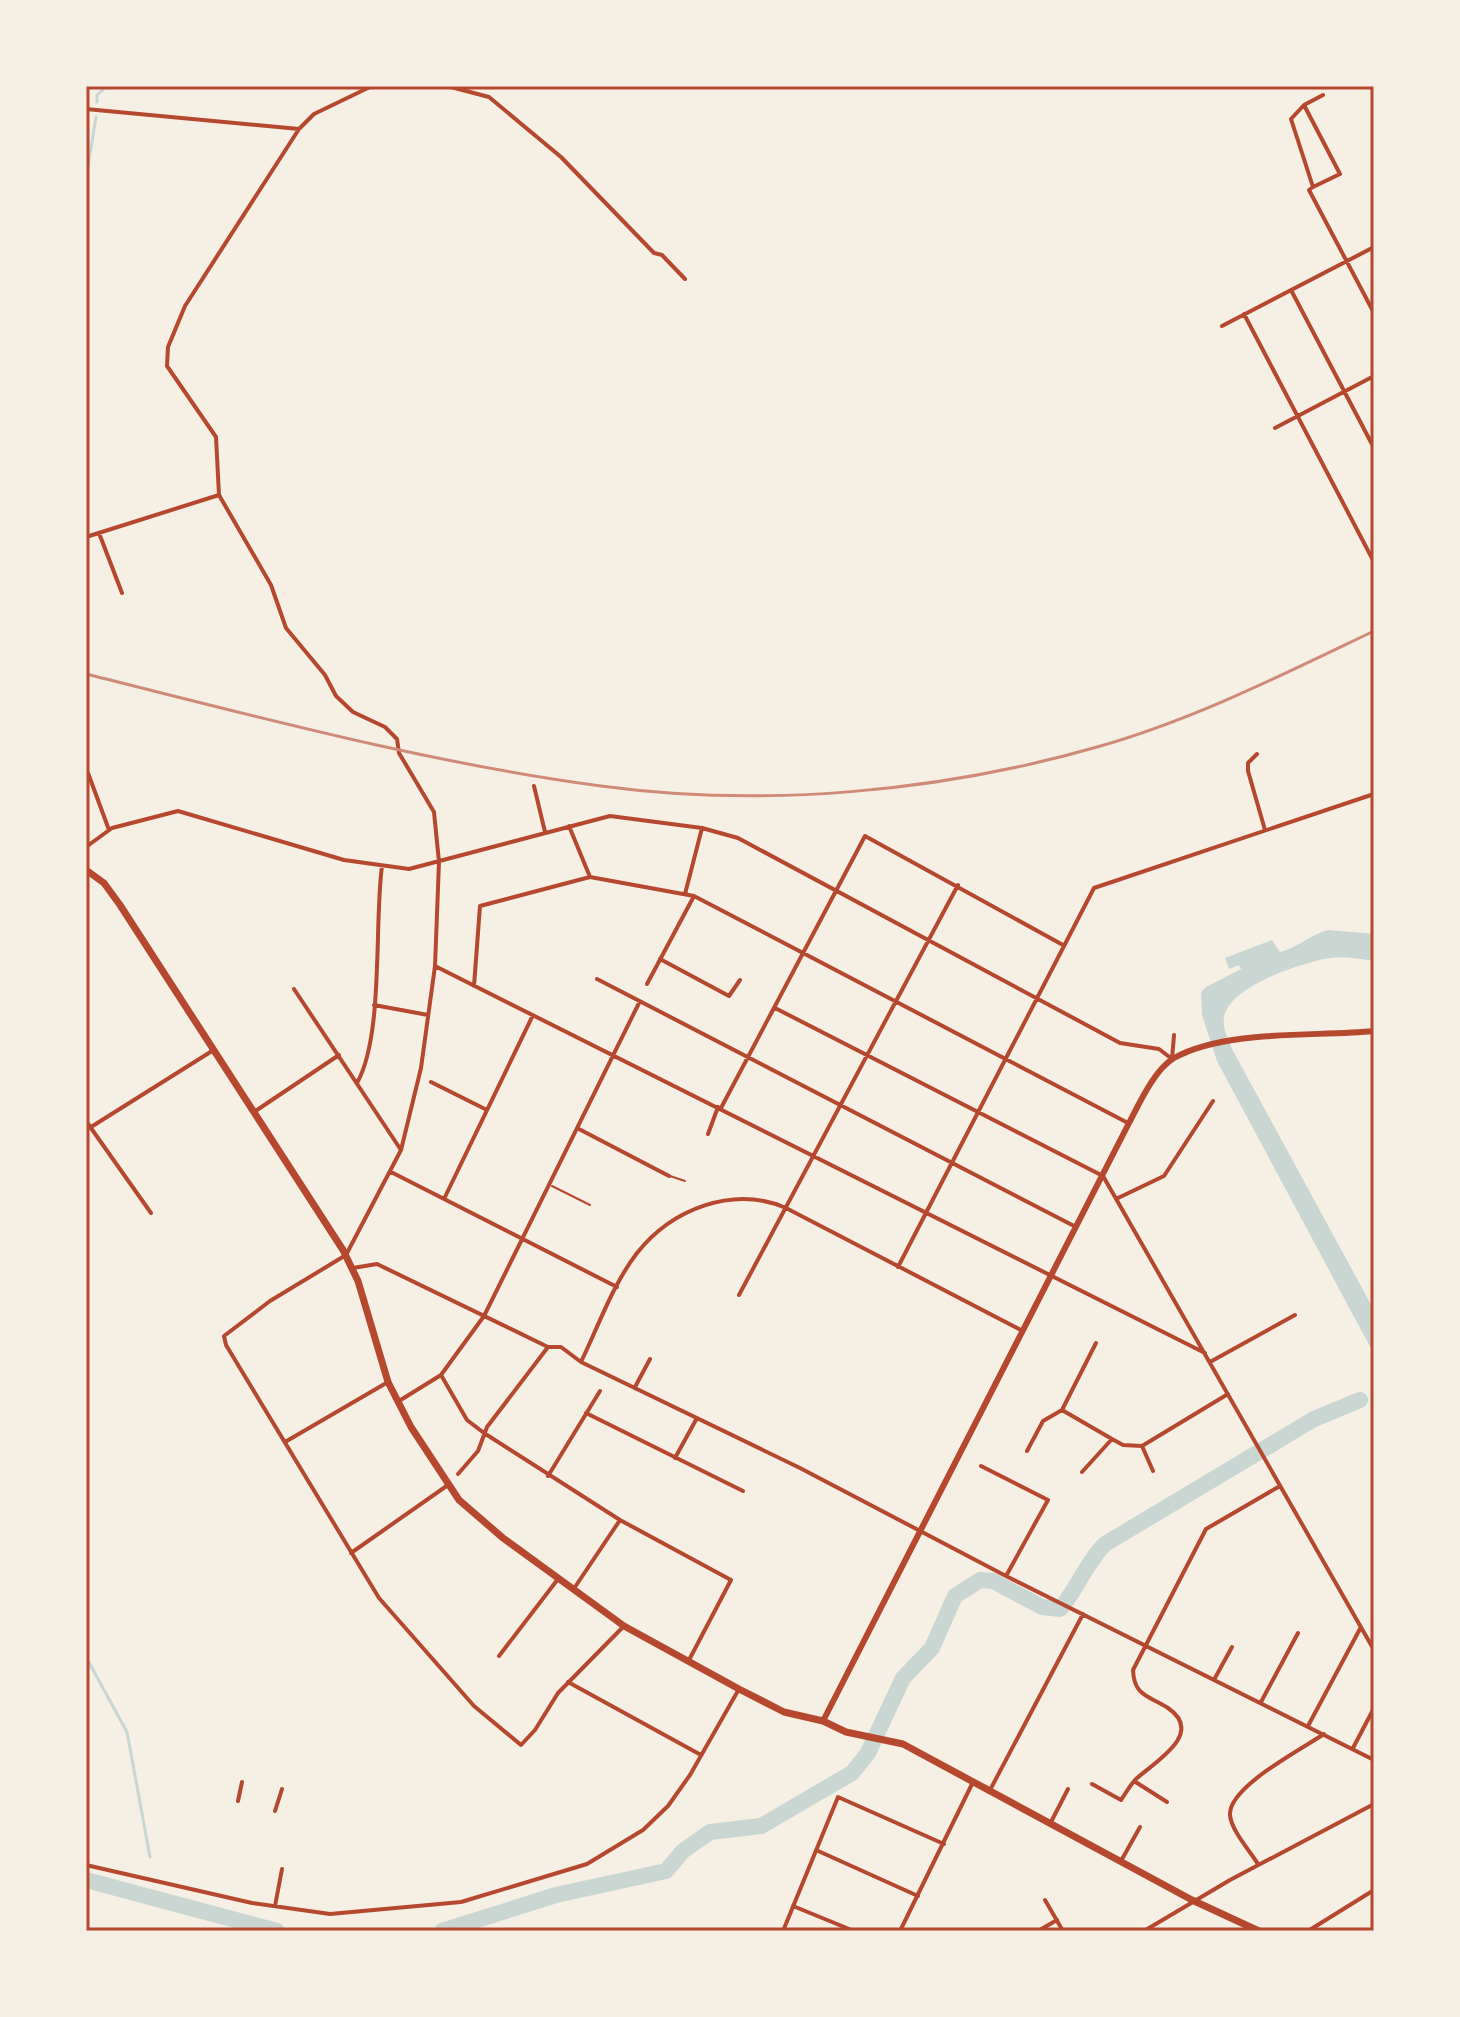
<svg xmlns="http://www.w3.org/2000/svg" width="1460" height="2017" font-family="Lato,sans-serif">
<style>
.water{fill:#c9d6d2}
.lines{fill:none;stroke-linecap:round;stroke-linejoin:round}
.stream{stroke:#c9d6d2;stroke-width:3}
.river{stroke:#c9d6d2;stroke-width:16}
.service{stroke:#b5482f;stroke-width:2}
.minor{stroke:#b5482f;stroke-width:4}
.tertiary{stroke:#b5482f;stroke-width:6}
.trunk{stroke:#b5482f;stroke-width:7}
.rail{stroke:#cf8b77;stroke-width:3}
.neatline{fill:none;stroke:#b5482f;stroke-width:3}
</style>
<rect width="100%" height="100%" fill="#f6efe4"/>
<path class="water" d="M 1328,930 L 1374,934 L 1374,961 C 1359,959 1345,956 1330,958 C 1303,962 1227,987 1224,1018 C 1222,1028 1229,1040 1232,1049 L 1374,1310 L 1374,1354 L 1217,1061 L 1202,1015 L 1201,992 L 1206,987 L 1241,969 L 1239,965 L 1229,969 L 1225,958 L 1272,940 L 1280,952 C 1297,948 1310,935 1328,930 Z"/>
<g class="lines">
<path class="stream" d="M 97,102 L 97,95 L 107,86
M 86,179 L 96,117
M 86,1657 L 127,1732 L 150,1857"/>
<path class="river" d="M 86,1880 L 277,1931
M 442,1931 L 556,1895 L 666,1871 L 683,1851 L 710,1832 L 761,1826 L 852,1773 L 868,1753 L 903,1678 L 932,1648 L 955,1596 L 980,1580 L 993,1581 L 1042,1607 L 1060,1609 C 1077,1589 1086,1563 1105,1544 L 1314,1419 L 1360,1400"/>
<path class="service" d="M 670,1176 L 685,1181
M 552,1186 L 590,1205"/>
<path class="minor" d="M 372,86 L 314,114 L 299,129 L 185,306 L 168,347 L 167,366 L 216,437 L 219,495 L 271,585 L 286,628 L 325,675 L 336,696 L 353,712 L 385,727 L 397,739 L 399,753 L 434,812 L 439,862 L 435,966 L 421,1068 L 401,1150 L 346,1255 L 270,1301 L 224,1336 L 226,1345 L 379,1598 L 474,1706 L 521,1745 L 535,1730 L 558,1693 L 623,1627
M 447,86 L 489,97 L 561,157 L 654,253 L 662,255 L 685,279
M 1323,95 L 1304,105 L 1291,119 L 1313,187 L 1309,190 L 1374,313
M 1304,105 L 1340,174 L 1313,187
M 86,109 L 299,129
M 1291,290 L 1374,448
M 1244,314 L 1374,562
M 1222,326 L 1374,247
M 1275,428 L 1374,376
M 99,533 L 122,593
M 86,537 L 219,495
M 1257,754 L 1248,763 L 1248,771 L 1265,830
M 88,773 L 109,830
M 534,786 L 545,832
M 569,826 L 590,877
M 86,847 L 112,828 L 178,811 L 344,860 L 409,869 L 610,816 L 702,828 L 738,838 L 1120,1043 L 1159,1049 L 1172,1059
M 685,894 L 702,828
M 660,959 L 729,996 L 740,980
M 435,966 L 1205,1353
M 597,979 L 1076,1227
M 647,984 L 694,896
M 474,986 L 480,906 L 590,877 L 694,896 L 1128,1123
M 294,989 L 401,1150
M 374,1005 L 428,1015
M 775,1008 L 1103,1176 L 1374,1650
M 1172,1059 L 1174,1035
M 431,1082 L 487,1110
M 357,1083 C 384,1035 374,924 382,866
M 721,1108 L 865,836 L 1063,945
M 254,1112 L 339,1055
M 86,1121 L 151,1213
M 91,1127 L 212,1051
M 577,1128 L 669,1176
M 708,1134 L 718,1107
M 391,1172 L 617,1287
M 444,1199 L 533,1015
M 1116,1199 L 1164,1176 L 1213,1101
M 898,1267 L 1094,888 L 1374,794
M 353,1268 L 377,1264 L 548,1347 L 561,1347 L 581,1362 L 800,1468 L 1006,1576 L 1374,1760
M 739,1295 L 958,885
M 581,1362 C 598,1327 613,1284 637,1253 C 672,1209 733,1185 786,1208 L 1021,1330
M 1210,1362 L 1295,1315
M 441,1375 L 467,1420 L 484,1433 L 620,1520 L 731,1580 L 688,1662
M 635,1387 L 650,1359
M 399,1401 L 441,1375 L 484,1316 L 640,1001
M 1062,1410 L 1112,1439
M 586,1413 L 743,1491
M 285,1442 L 388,1382
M 1142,1446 L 1153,1471
M 1027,1451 L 1043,1421 L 1062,1410 L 1096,1343
M 675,1458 L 697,1418
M 981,1466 L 1048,1500 L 1006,1576
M 1082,1472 L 1112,1439 L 1123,1445 L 1142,1446 L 1228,1394
M 458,1474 L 478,1451 L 487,1427 L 548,1347
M 548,1476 L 600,1391
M 351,1553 L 448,1485
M 573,1590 L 620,1520
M 499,1656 L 558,1579
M 1215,1678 L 1232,1647
M 568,1682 L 701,1755
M 1261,1702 L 1298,1633
M 1308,1726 L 1361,1627
M 1353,1748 L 1374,1708
M 1134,1781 L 1167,1802
M 1092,1784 L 1121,1800 C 1126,1793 1130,1785 1136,1779 C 1153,1763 1206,1734 1168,1708 C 1150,1696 1134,1697 1133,1670 L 1206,1529 L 1280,1486
M 989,1792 L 1083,1614
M 238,1801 L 242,1782
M 275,1811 L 282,1789
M 1051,1822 L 1068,1789
M 816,1850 L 918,1896
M 1121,1861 L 1140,1827
M 1258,1864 C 1250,1851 1231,1830 1230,1815 C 1228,1787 1302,1749 1324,1734
M 86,1865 L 252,1903 L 330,1914 L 461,1902 L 587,1864 L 643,1830 L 668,1806 L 690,1775 L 739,1689
M 1045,1900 L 1063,1931
M 275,1906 L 282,1869
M 793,1906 L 854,1931
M 783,1931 L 838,1797 L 944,1844
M 900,1931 L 973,1782
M 1038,1931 L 1057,1920
M 1144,1931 L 1230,1880 L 1374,1804
M 1308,1931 L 1374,1890"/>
<path class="tertiary" d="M 823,1721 L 1129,1123 C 1139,1104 1154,1070 1174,1058 C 1226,1029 1315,1037 1374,1031"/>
<path class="trunk" d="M 86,870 L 104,883 L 120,905 L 343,1250 L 358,1281 L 388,1382 L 411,1427 L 459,1500 L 503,1538 L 624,1626 L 739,1689 L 784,1712 L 823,1721 L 846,1732 L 903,1744 L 1192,1900 L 1259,1931"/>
<path class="rail" d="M 86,674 C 255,716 428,763 601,786 C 764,808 940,792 1097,747 C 1193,720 1284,674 1374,631"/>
</g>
<rect width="1460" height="2017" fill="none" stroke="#f6efe4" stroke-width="176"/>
<rect x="88" y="88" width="1284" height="1841" class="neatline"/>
</svg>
